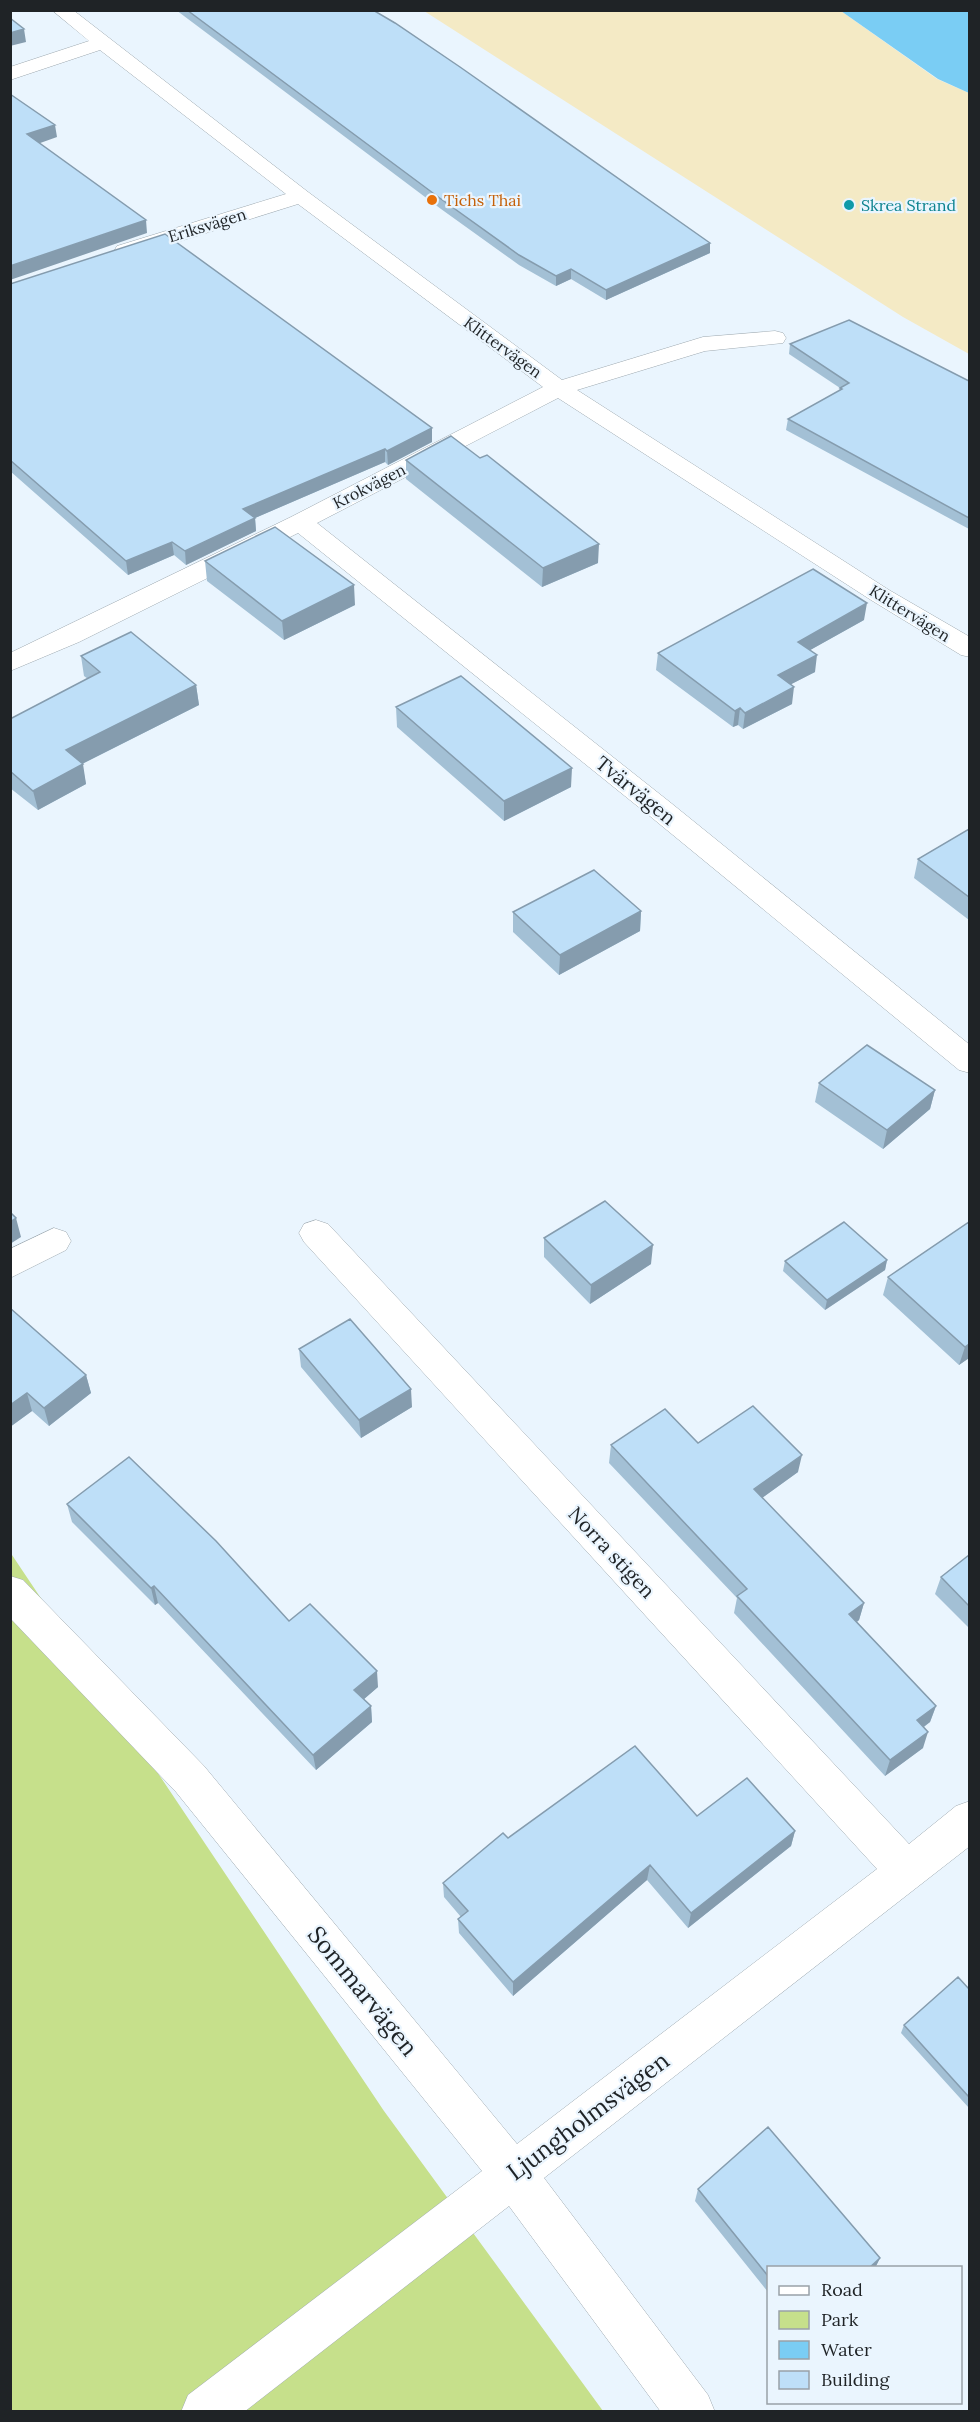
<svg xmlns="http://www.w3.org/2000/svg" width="980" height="2422" font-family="Lora,serif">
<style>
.green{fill:#c6e08b}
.sand{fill:#f4eac5}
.water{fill:#7acdf4}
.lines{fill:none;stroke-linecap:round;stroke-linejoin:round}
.minor-casing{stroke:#9ea9b0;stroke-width:1}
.minor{fill:#fff;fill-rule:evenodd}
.wall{fill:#a3c0d5}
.shaded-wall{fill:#859cae}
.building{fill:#bedff8;stroke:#859cae;stroke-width:1.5}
.food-dot{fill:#e8710a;stroke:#eaf5fe;stroke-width:2}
.culture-dot{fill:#0f9aa8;stroke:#eaf5fe;stroke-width:2}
.labels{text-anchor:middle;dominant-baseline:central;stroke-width:4.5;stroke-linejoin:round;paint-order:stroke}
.far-food-label{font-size:16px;fill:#c56008;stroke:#eaf5fe;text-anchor:start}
.far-culture-label{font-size:16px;fill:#0d838f;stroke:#eaf5fe;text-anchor:start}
.far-street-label{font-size:16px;fill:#1f2326;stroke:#eaf5fe}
.street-label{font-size:20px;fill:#1f2326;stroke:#eaf5fe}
.near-street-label{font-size:24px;fill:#1f2326;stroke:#eaf5fe}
</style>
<rect width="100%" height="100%" fill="#eaf5fe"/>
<path class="green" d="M 10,1552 L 384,2111 L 603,2411 L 11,2411 Z"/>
<path class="sand" d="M 424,11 L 841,11 L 937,79 L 969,93 L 969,354 L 903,317 Z"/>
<path class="water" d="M 841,11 L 969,11 L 969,93 L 938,79 Z"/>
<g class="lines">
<defs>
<path id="minor" d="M 52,10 L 73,10 L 308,192 L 562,380 L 703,337 L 775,331 L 783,333 L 786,338 L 783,343 L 705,351 L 577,390 L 889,590 L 970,637 L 970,657 L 961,655 L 871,600 L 558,398 L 317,523 L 671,803 L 970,1045 L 970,1073 L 959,1070 L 651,817 L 298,533 L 79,642 L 10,671 L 10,653 L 291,517 L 543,387 L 298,204 L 133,256 L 125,257 L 117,256 L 114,251 L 117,246 L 286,194 L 100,50 L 10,80 L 10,67 L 89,41 Z
M 316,1220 L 328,1224 L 909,1844 L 956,1806 L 970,1801 L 970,1846 L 544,2178 L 708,2395 L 715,2412 L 661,2412 L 509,2206 L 244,2412 L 181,2412 L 188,2395 L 482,2171 L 176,1792 L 10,1618 L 10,1576 L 23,1580 L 204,1766 L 517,2144 L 877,1869 L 304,1242 L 299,1233 L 304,1224 Z
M 54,1228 L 66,1232 L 71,1241 L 66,1250 L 10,1278 L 10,1249 Z"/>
</defs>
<use href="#minor" class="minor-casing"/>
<use href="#minor" class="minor"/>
</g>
<path class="wall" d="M 176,10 L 373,10 L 710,253 L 606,300 L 571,279 L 556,286 L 519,265 L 441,209 Z
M 10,284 L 432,428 L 432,442 L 388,465 L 385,462 L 255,518 L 256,531 L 186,565 L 174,555 L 128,575 L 10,471 Z
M 790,344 L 969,381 L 969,529 L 786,430 L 788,419 L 839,391 L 840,388 L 789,354 Z
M 406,460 L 598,563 L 542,587 L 406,479 Z
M 205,561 L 355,605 L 284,640 L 207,581 Z
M 864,620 L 810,650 L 815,672 L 791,684 L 792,704 L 743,729 L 738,725 L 733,727 L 656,670 L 658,653 Z
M 81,656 L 196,685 L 199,705 L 82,764 L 86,784 L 38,810 L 10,788 L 10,719 L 88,679 L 84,676 Z
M 396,707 L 571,787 L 504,821 L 397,727 Z
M 969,829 L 969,920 L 914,878 L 918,859 Z
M 641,911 L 640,931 L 559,975 L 513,932 L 513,912 Z
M 819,1083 L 935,1090 L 930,1109 L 883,1149 L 815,1102 Z
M 969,1222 L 969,1358 L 959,1365 L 883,1295 L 888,1277 Z
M 544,1238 L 651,1264 L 590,1304 L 544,1257 Z
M 887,1260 L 885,1270 L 825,1310 L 783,1271 L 785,1261 Z
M 10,1308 L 86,1375 L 91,1393 L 49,1426 L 32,1411 L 10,1427 Z
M 299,1349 L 412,1407 L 361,1438 L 301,1367 Z
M 698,1443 L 798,1472 L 762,1498 L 864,1603 L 859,1620 L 857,1622 L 936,1706 L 930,1722 L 924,1727 L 923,1748 L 885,1776 L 734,1613 L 737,1598 L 609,1463 L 611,1445 Z
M 67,1504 L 289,1621 L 378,1687 L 364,1699 L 371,1706 L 372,1722 L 316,1770 L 158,1603 L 155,1605 L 72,1522 Z
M 969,1555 L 969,1628 L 935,1594 L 941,1577 Z
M 697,1816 L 795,1831 L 791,1846 L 688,1928 L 647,1880 L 513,1996 L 459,1933 L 458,1919 L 461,1917 L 444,1897 L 443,1883 L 508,1838 Z
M 969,1989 L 969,2108 L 901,2033 L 904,2025 Z
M 698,2189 L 880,2258 L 875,2268 L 768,2268 L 768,2292 L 695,2201 Z"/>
<path class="shaded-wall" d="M 24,29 L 26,42 L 10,46 L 10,33 Z
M 55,125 L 57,137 L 29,147 L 27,134 Z
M 146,220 L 147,233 L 10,280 L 10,266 Z
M 710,243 L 710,253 L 606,300 L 606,290 Z
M 571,269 L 571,279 L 556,286 L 556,276 Z
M 432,428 L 432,442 L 388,465 L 387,451 Z
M 385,449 L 385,462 L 255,518 L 256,531 L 186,565 L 185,551 L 243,509 Z
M 172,542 L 174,555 L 128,575 L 126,561 Z
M 599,544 L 598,563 L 542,587 L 543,568 Z
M 354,585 L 355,605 L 284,640 L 282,621 Z
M 867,603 L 864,620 L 796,658 L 798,642 Z
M 817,655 L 815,672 L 776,692 L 778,675 Z
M 196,685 L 199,705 L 70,770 L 66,750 Z
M 794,687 L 792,704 L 743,729 L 745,713 Z
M 740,708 L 738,725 L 733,727 L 735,711 Z
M 83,764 L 86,784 L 38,810 L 33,791 Z
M 572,768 L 571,787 L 504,821 L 504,801 Z
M 641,911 L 640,931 L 559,975 L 560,955 Z
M 935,1090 L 930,1109 L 883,1149 L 887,1130 Z
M 16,1218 L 21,1237 L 10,1244 L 10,1222 Z
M 653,1245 L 651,1264 L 590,1304 L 591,1285 Z
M 887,1260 L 885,1270 L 825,1310 L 827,1300 Z
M 969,1344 L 969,1358 L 959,1365 L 965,1347 Z
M 86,1375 L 91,1393 L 49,1426 L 44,1408 Z
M 411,1389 L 412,1407 L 361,1438 L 359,1420 Z
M 27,1393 L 32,1411 L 10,1427 L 10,1405 Z
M 802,1455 L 798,1472 L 751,1506 L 754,1489 Z
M 154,1586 L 158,1603 L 155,1605 L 151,1588 Z
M 864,1603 L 859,1620 L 845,1631 L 849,1614 Z
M 377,1671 L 378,1687 L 356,1706 L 354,1690 Z
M 371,1706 L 372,1722 L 316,1770 L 313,1755 Z
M 936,1706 L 930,1722 L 911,1736 L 917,1720 Z
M 928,1732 L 923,1748 L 885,1776 L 890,1760 Z
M 795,1831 L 791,1846 L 688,1928 L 691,1913 Z
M 650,1865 L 647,1880 L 513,1996 L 513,1982 Z
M 880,2258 L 875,2268 L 869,2268 Z"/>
<path class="building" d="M 187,10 L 373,10 L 395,23 L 460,67 L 710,243 L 606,290 L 571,269 L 556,276 L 519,255 L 441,199 Z
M 10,18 L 24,29 L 10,33 Z
M 10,94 L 55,125 L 27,134 L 146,220 L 10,266 Z
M 165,234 L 432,428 L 387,451 L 385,449 L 243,509 L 255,518 L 185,551 L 172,542 L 126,561 L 10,460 L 10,284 Z
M 849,320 L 969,381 L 969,518 L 788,419 L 842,389 L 840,388 L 849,383 L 790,344 Z
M 451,436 L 480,458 L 487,455 L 599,544 L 543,568 L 406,460 Z
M 275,527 L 354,585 L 282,621 L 205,561 Z
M 813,569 L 867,603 L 798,642 L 817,655 L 778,675 L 794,687 L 745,713 L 740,708 L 735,711 L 658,653 Z
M 131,632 L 196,685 L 66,750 L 83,764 L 33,791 L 10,771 L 10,719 L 100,672 L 81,656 Z
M 461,676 L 572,768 L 504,801 L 396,707 Z
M 969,829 L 969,897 L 918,859 Z
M 594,870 L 641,911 L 560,955 L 513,912 Z
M 867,1045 L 935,1090 L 887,1130 L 819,1083 Z
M 605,1201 L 653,1245 L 591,1285 L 544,1238 Z
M 10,1212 L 16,1218 L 10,1222 Z
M 844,1222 L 887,1260 L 827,1300 L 785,1261 Z
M 969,1222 L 969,1344 L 965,1347 L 888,1277 Z
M 10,1308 L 86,1375 L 44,1408 L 27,1393 L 10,1405 Z
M 350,1319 L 411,1389 L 359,1420 L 299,1349 Z
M 753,1406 L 802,1455 L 754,1489 L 864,1603 L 849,1614 L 936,1706 L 917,1720 L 928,1732 L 890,1760 L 737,1596 L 747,1589 L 611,1445 L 665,1409 L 698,1443 Z
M 129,1457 L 216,1541 L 289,1621 L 310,1604 L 377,1671 L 354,1690 L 371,1706 L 313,1755 L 154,1586 L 151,1588 L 67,1504 Z
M 969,1555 L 969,1606 L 941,1577 Z
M 635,1746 L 697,1816 L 747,1778 L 795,1831 L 691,1913 L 650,1865 L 513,1982 L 458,1919 L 468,1911 L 443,1883 L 503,1833 L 508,1838 Z
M 958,1977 L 969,1989 L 969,2097 L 904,2025 Z
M 768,2127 L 880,2258 L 869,2268 L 768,2268 L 768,2276 L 698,2189 Z"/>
<circle class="food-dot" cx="432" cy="200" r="6"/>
<circle class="culture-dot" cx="849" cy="205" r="6"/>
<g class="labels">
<g class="far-food-label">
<text x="444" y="200">Tichs Thai</text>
</g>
<g class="far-culture-label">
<text x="861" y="205">Skrea Strand</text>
</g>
<g class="far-street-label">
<text transform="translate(207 225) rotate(-17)">Eriksvägen</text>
<text transform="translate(503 347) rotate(36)">Klittervägen</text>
<text transform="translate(369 486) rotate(-27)">Krokvägen</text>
<text transform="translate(910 613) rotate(32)">Klittervägen</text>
</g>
<g class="street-label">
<text transform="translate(636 790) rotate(39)">Tvärvägen</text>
<text transform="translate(612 1552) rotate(47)">Norra stigen</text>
</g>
<g class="near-street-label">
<text transform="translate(363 1991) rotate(51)">Sommarvägen</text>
<text transform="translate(588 2116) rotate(-37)">Ljungholmsvägen</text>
</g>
</g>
<rect width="980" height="2422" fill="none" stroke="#1f2326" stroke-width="24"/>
<rect x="767" y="2266" width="195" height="138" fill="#eaf5fe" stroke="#99a1a8" stroke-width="1.5"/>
<rect x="779" y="2286" width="30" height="9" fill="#ffffff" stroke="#99a1a8" stroke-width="1.5"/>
<text x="821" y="2296" font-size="18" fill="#1f2326">Road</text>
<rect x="779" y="2311" width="30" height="18" fill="#c6e08b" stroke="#99a1a8" stroke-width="1.5"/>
<text x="821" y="2326" font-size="18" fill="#1f2326">Park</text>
<rect x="779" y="2341" width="30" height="18" fill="#7acdf4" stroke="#99a1a8" stroke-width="1.5"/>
<text x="821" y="2356" font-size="18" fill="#1f2326">Water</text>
<rect x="779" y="2371" width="30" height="18" fill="#bedff8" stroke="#99a1a8" stroke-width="1.5"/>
<text x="821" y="2386" font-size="18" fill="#1f2326">Building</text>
</svg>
